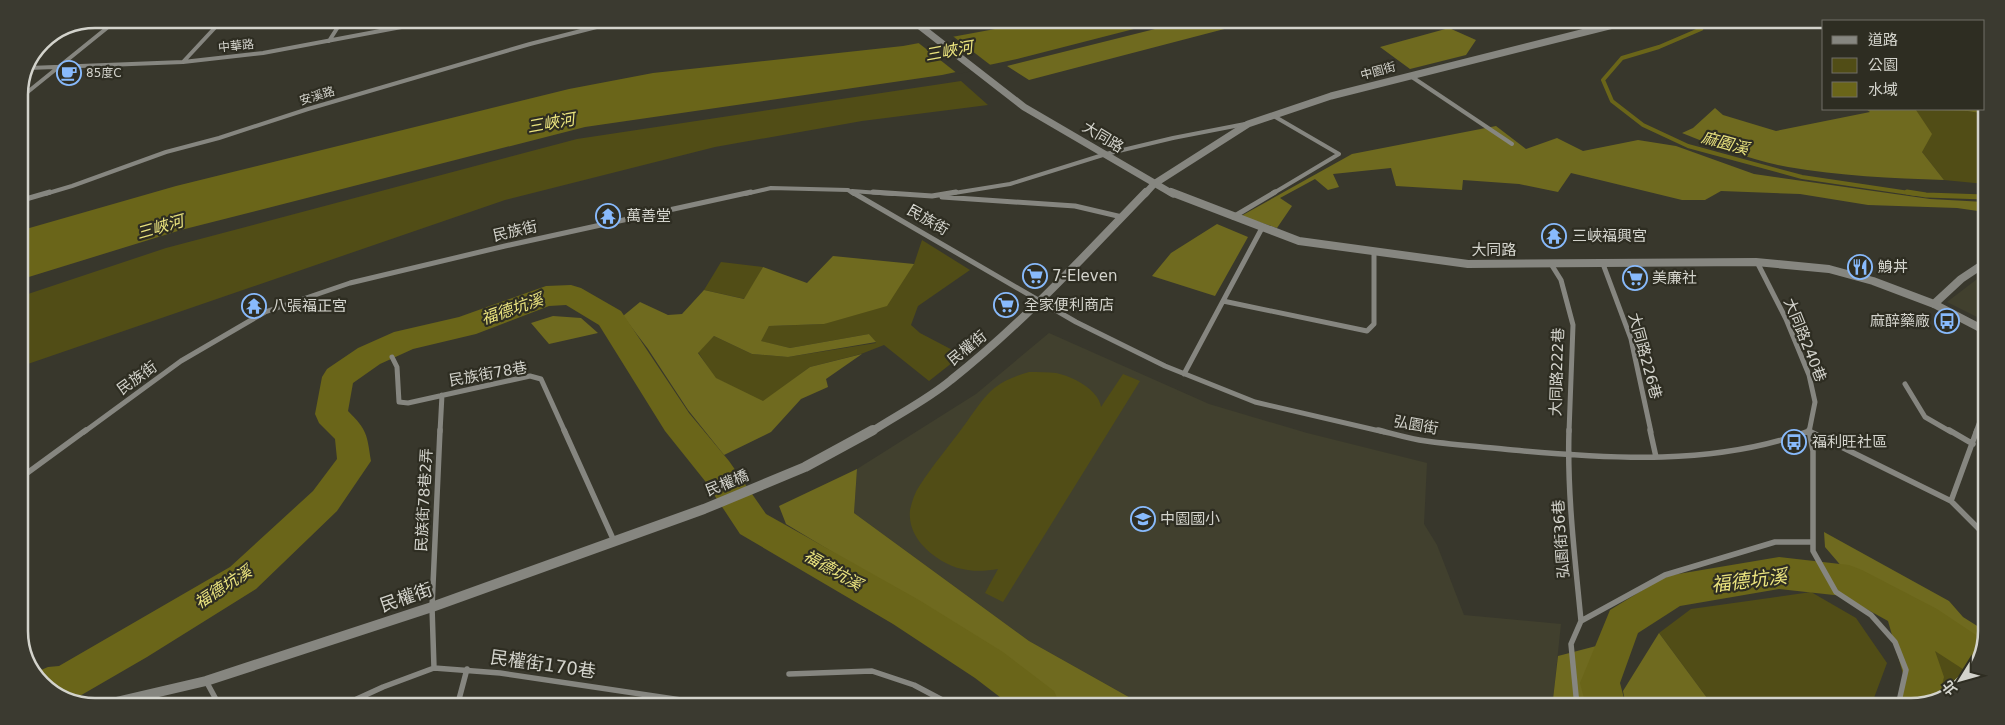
<svg xmlns="http://www.w3.org/2000/svg" width="2005" height="725" font-family="'DejaVu Sans','Noto Sans TC',sans-serif">
<style>
.built{fill:#41402e}
.green{fill:#514d16}
.forest{fill:#6f6a1f}
.water{fill:#6a6519}
.pier{fill:#38372c}
.lines{fill:none;stroke-linecap:round;stroke-linejoin:round}
.stream-far1{stroke:#6a6519;stroke-width:4}
.stream{stroke:#6a6519;stroke-width:5}
.river{fill:#6a6519;fill-rule:evenodd}
.minor-far2{stroke:#868680;stroke-width:4}
.minor-far1{stroke:#868680;stroke-width:5}
.minor{stroke:#868680;stroke-width:5.5}
.tertiary-far2{stroke:#868680;stroke-width:7}
.tertiary-far1{stroke:#868680;stroke-width:8}
.tertiary{stroke:#868680;stroke-width:10}
.labels{text-anchor:middle;dominant-baseline:central;stroke-width:4.5;stroke-linejoin:round;paint-order:stroke}
.far-street-label{font-size:12px;fill:#d3d3cc;stroke:#2e2d22}
.far-poi-label{font-size:12px;fill:#d3d3cc;stroke:#2e2d22;text-anchor:start}
.street-label{font-size:15px;fill:#d3d3cc;stroke:#2e2d22}
.poi-label{font-size:15px;fill:#d3d3cc;stroke:#2e2d22;text-anchor:start}
.water-label{font-size:16px;font-style:italic;fill:#ebe47e;stroke:#2e2d22}
.near-street-label{font-size:18px;fill:#d3d3cc;stroke:#2e2d22}
.near-water-label{font-size:19px;font-style:italic;fill:#ebe47e;stroke:#2e2d22}
.rim{fill:none;stroke:#d3d3cc;stroke-width:2.5}
</style>
<rect width="100%" height="100%" fill="#38372c"/>
<path class="built" d="M 1985,273 L 1985,321 L 1947,302 Z
M 1049,333 L 1209,404 L 1307,433 L 1427,463 L 1424,524 L 1437,545 L 1464,615 L 1561,624 L 1553,699 L 1554,705 L 1143,705 L 1029,641 L 854,513 L 857,469 L 976,394 Z"/>
<path class="green" d="M 961,81 L 988,105 L 862,121 L 715,147 L 505,200 L 19,367 L 19,297 L 166,248 L 577,139 Z
M 1916,110 L 1967,111 L 1986,114 L 1985,184 L 1944,180 L 1922,152 Z
M 922,240 L 970,270 L 918,306 L 911,325 L 920,333 L 962,355 L 929,381 L 884,345 L 861,354 L 810,367 L 763,402 L 715,378 L 698,352 L 714,336 L 752,354 L 788,357 L 876,343 L 869,334 L 790,348 L 760,341 L 769,326 L 824,324 L 914,264 Z
M 721,262 L 763,267 L 745,299 L 704,290 Z
M 1029,372 C 1038,372 1048,372 1056,373 C 1072,376 1099,390 1101,407 L 1123,374 L 1140,381 L 1003,602 L 985,593 L 998,569 C 976,573 955,571 936,557 C 920,546 908,530 910,510 C 912,501 915,492 920,485 C 933,465 949,446 963,427 C 972,415 981,400 991,391 C 1002,381 1015,376 1029,372 Z
M 1811,592 L 1856,618 L 1887,663 L 1871,706 L 1713,706 L 1659,633 L 1691,609 Z
M 1927,638 L 1973,668 L 1956,691 L 1934,698 L 1937,679 Z"/>
<path class="forest" d="M 1187,21 L 1255,21 L 1029,80 L 1007,66 Z
M 1449,28 L 1476,40 L 1466,55 L 1410,69 L 1380,47 Z
M 1986,88 L 1986,114 L 1967,111 L 1916,110 L 1932,134 L 1922,152 L 1944,180 C 1892,178 1839,176 1788,167 C 1751,160 1716,147 1682,133 L 1693,128 L 1715,108 L 1723,115 L 1776,131 L 1870,112 L 1866,109 L 1984,109 L 1984,89 Z
M 1496,126 L 1526,149 L 1557,138 L 1583,151 L 1638,140 L 1676,146 L 1754,174 L 1930,199 L 1985,202 L 1985,212 L 1957,208 L 1868,205 L 1800,194 L 1721,191 L 1705,200 L 1682,200 L 1571,173 L 1558,192 L 1519,184 L 1463,180 L 1462,190 L 1396,186 L 1391,168 L 1333,174 L 1339,187 L 1328,190 L 1315,179 L 1280,198 L 1292,206 L 1277,228 L 1241,216 L 1352,154 Z
M 1217,224 L 1248,237 L 1215,296 L 1152,276 L 1171,253 Z
M 833,256 L 914,264 L 887,306 L 824,324 L 769,326 L 761,341 L 790,348 L 869,334 L 876,342 L 788,357 L 752,354 L 714,336 L 698,353 L 716,378 L 763,401 L 810,367 L 862,354 L 826,379 L 828,387 L 801,399 L 771,432 L 724,455 L 688,410 L 648,349 L 623,316 L 640,302 L 668,315 L 682,314 L 704,290 L 744,299 L 763,267 L 807,283 Z
M 553,316 L 581,318 L 598,333 L 549,344 L 531,323 Z
M 857,469 L 854,513 L 1029,641 L 1143,705 L 1060,704 L 1008,658 L 786,524 L 779,506 Z
M 1824,532 L 1949,601 L 1963,617 L 1982,629 L 1982,651 L 1929,615 L 1843,568 L 1825,547 Z
M 1659,633 L 1713,706 L 1626,706 L 1623,691 Z
M 1600,645 L 1588,680 L 1593,706 L 1554,705 L 1553,699 L 1558,656 Z"/>
<path class="water" d="M 1038,21 L 1165,21 L 1017,59 L 942,75 L 585,127 L 181,230 L 19,280 L 19,231 L 176,186 L 569,89 L 653,73 L 903,46 Z"/>
<path class="pier" d="M 950,34 L 993,67 L 958,74 L 916,41 Z"/>
<g class="lines">
<path class="stream-far1" d="M 1706,22 L 1701,29 L 1659,47 L 1622,58 L 1603,80 L 1612,101 L 1643,125 L 1688,146 L 1802,177 L 1916,194"/>
<path class="stream" d="M 1907,192 L 1926,195 L 1985,197"/>
<path class="river" d="M 571,285 L 581,288 L 621,311 L 689,413 L 729,461 L 766,514 L 919,600 L 1003,652 L 1054,691 L 1060,704 L 1009,704 L 975,678 L 893,624 L 740,534 L 705,481 L 665,431 L 599,325 L 566,305 L 549,306 L 476,334 L 413,349 L 380,364 L 353,383 L 348,411 C 367,430 367,434 371,461 L 337,511 L 256,589 L 147,657 L 78,697 L 68,701 L 35,677 L 34,673 L 48,667 L 59,666 L 230,567 L 313,491 L 337,459 L 335,439 L 319,423 L 315,414 L 322,377 L 327,369 L 358,348 L 394,332 L 459,317 L 546,286 Z
M 1779,557 L 1849,565 L 1862,570 L 1937,609 L 1982,639 L 1982,655 L 1969,673 L 1935,651 L 1944,677 L 1939,697 L 1911,706 L 1898,706 L 1904,677 L 1888,621 L 1843,596 L 1779,589 L 1680,606 L 1638,633 L 1620,683 L 1626,706 L 1586,706 L 1580,683 L 1610,610 L 1659,580 L 1672,575 Z"/>
<path class="minor-far2" d="M 329,41 L 343,19
M 183,62 L 223,19
M 29,68 L 183,62 L 263,53 L 444,19
M 1409,75 L 1512,144
M 19,99 L 118,19
M 1272,115 L 1339,154 L 1272,194
M 852,191 L 893,194
M 45,194 L 72,186 L 166,152 L 219,138 L 308,109 L 530,44 L 624,20
M 745,194 L 771,188 L 848,190 L 854,194
M 948,194 L 1010,184 L 1106,154 L 1173,138 L 1245,124"/>
<path class="minor-far1" d="M 852,192 L 1076,322 L 1165,366 L 1255,402 L 1384,432
M 873,192 L 932,196 L 956,192
M 942,197 L 1075,206 L 1122,217
M 19,201 L 50,192
M 1233,217 L 1275,192
M 1757,262 L 1786,319 L 1809,375 L 1815,402 L 1809,432
M 1551,264 L 1561,280 L 1573,325 L 1569,432
M 1603,264 L 1631,339 L 1651,432
M 1223,301 L 1367,331 L 1374,324 L 1374,253
M 392,357 L 397,367 L 399,402 L 408,403 L 530,376 L 541,379 L 565,432
M 1184,374 L 1262,228
M 1905,384 L 1925,417 L 1951,432
M 84,432 L 181,361 L 265,312 L 350,283 L 505,246 L 751,192
M 440,432 L 442,395
M 1807,432 L 1809,431
M 1976,432 L 1984,410"/>
<path class="minor" d="M 440,430 L 432,607 L 434,668 L 500,673 L 708,704
M 564,430 L 614,541
M 1378,430 C 1394,434 1410,439 1426,441 C 1455,445 1484,447 1513,450 C 1610,459 1716,466 1809,431
M 1569,430 C 1567,494 1575,558 1581,621
M 1650,430 L 1656,457
M 1809,430 L 1813,451 L 1813,551 L 1836,592 L 1871,615 L 1895,642 L 1906,670 L 1898,706
M 1949,430 L 1973,444
M 1809,431 L 1951,501 L 1983,533
M 19,479 L 86,430
M 1951,501 L 1977,430
M 789,674 L 872,671 L 914,685 L 950,704
M 206,681 L 218,703
M 348,703 L 383,687 L 434,668
M 458,703 L 467,669
M 1577,706 L 1571,644 L 1581,621 L 1665,575 L 1775,542 L 1812,542"/>
<path class="tertiary-far2" d="M 912,20 L 1024,107 L 1173,194
M 1145,194 L 1154,184 L 1248,124 L 1331,96 L 1625,22"/>
<path class="tertiary-far1" d="M 1171,192 L 1299,241 L 1468,264 L 1756,262 L 1829,269 L 1873,281 L 1934,304 L 1984,330
M 1934,304 L 1961,279 L 1985,263
M 871,432 C 897,415 927,400 951,380 C 1022,324 1083,257 1146,192"/>
<path class="tertiary" d="M 116,702 L 206,681 L 432,607 L 704,509 L 805,467 L 873,430"/>
</g>
<defs>
<symbol id="cafe-ring" viewBox="-11 -11 22 22"><circle r="9.5" fill="#2e2d22" stroke="#88bafc" stroke-width="1.5"/><path d="M-5.5-4.5H6V0H3Q3 3.5 0 3.5H-2.5Q-5.5 3.5-5.5 0ZM3-3.2v2h1.7v-2ZM-6 4.5H4V6H-6Z" fill="#88bafc"/></symbol>
<symbol id="temple-ring" viewBox="-11 -11 22 22"><circle r="9.5" fill="#2e2d22" stroke="#88bafc" stroke-width="1.5"/><path d="M0-6L5-2H3V0L6.5 2.5H4V6H1.5V3h-3V6H-4V2.5H-6.5L-3 0V-2H-5Z" fill="#88bafc"/></symbol>
<symbol id="restaurant-ring" viewBox="-11 -11 22 22"><circle r="9.5" fill="#2e2d22" stroke="#88bafc" stroke-width="1.5"/><path d="M-5-6h1v4h1v-4h1v4h1v-4h1v5L-1.5 .5V6h-2V.5L-5-1ZM5-6V6H3V1.5H1.5Q1.5-4 5-6Z" fill="#88bafc"/></symbol>
<symbol id="supermarket-ring" viewBox="-11 -11 22 22"><circle r="9.5" fill="#2e2d22" stroke="#88bafc" stroke-width="1.5"/><path d="M-6-5.5h2.5l.6 2H6L4.5 2H-2.5L-4.4-4H-6ZM-1.5 3.2a1.3 1.3 0 1 0 .1 0ZM3 3.2a1.3 1.3 0 1 0 .1 0Z" fill="#88bafc"/></symbol>
<symbol id="bus-ring" viewBox="-11 -11 22 22"><circle r="9.5" fill="#2e2d22" stroke="#88bafc" stroke-width="1.5"/><path d="M-5-6H5V4H4V6H2V4H-2V6H-4V4H-5ZM-3.5-4V0h7V-4ZM-3.5 1.2v1.5H-2V1.2ZM2 1.2v1.5H3.5V1.2Z" fill="#88bafc"/></symbol>
<symbol id="school-ring" viewBox="-11 -11 22 22"><circle r="9.5" fill="#2e2d22" stroke="#88bafc" stroke-width="1.5"/><path d="M0-5L7-2L0 1L-7-2ZM-4 1L0 2.5L4 1V4Q0 6-4 4Z" fill="#88bafc"/></symbol>
</defs>
<g fill-rule="evenodd">
<use href="#cafe-ring" x="55" y="59" width="28" height="28"/>
<use href="#temple-ring" x="594" y="202" width="28" height="28"/>
<use href="#temple-ring" x="1540" y="222" width="28" height="28"/>
<use href="#restaurant-ring" x="1846" y="253" width="28" height="28"/>
<use href="#supermarket-ring" x="1021" y="262" width="28" height="28"/>
<use href="#supermarket-ring" x="1621" y="264" width="28" height="28"/>
<use href="#supermarket-ring" x="992" y="291" width="28" height="28"/>
<use href="#temple-ring" x="240" y="292" width="28" height="28"/>
<use href="#bus-ring" x="1933" y="307" width="28" height="28"/>
<use href="#bus-ring" x="1780" y="428" width="28" height="28"/>
<use href="#school-ring" x="1129" y="505" width="28" height="28"/>
</g>
<g class="labels">
<g class="far-street-label">
<text transform="translate(236 46) rotate(-6)">中華路</text>
<text transform="translate(1378 71) rotate(-15)">中園街</text>
<text transform="translate(317 96) rotate(-17)">安溪路</text>
</g>
<g class="far-poi-label">
<text x="86" y="73">85度C</text>
</g>
<g class="street-label">
<text transform="translate(1103 137) rotate(31)">大同路</text>
<text transform="translate(928 220) rotate(30)">民族街</text>
<text transform="translate(515 231) rotate(-13)">民族街</text>
<text x="1494" y="250">大同路</text>
<text transform="translate(1805 340) rotate(68)">大同路240巷</text>
<text transform="translate(967 348) rotate(-39)">民權街</text>
<text transform="translate(1645 356) rotate(75)">大同路226巷</text>
<text transform="translate(1557 372) rotate(-88)">大同路222巷</text>
<text transform="translate(488 374) rotate(-10)">民族街78巷</text>
<text transform="translate(137 378) rotate(-36)">民族街</text>
<text transform="translate(1416 425) rotate(10)">弘園街</text>
<text transform="translate(727 483) rotate(-22)">民權橋</text>
<text transform="translate(424 500) rotate(-87)">民族街78巷2弄</text>
<text transform="translate(1561 539) rotate(-94)">弘園街36巷</text>
</g>
<g class="poi-label">
<text x="626" y="216">萬善堂</text>
<text x="1572" y="236">三峽福興宮</text>
<text x="1878" y="267">鯓丼</text>
<text x="1052" y="276">7-Eleven</text>
<text x="1652" y="278">美廉社</text>
<text x="1024" y="305">全家便利商店</text>
<text x="272" y="306">八張福正宮</text>
<text x="1930" y="321" text-anchor="end">麻醉藥廠</text>
<text x="1812" y="442">福利旺社區</text>
<text x="1160" y="519">中園國小</text>
</g>
<g class="water-label">
<text transform="translate(949 51) rotate(-10)">三峽河</text>
<text transform="translate(551 123) rotate(-10)">三峽河</text>
<text transform="translate(1725 143) rotate(15)">麻園溪</text>
<text transform="translate(160 227) rotate(-16)">三峽河</text>
<text transform="translate(512 309) rotate(-19)">福德坑溪</text>
<text transform="translate(833 570) rotate(30)">福德坑溪</text>
<text transform="translate(223 587) rotate(-33)">福德坑溪</text>
</g>
<g class="near-street-label">
<text transform="translate(406 597) rotate(-19)">民權街</text>
<text transform="translate(543 664) rotate(8)">民權街170巷</text>
</g>
<g class="near-water-label">
<text transform="translate(1749 580) rotate(-7)">福德坑溪</text>
</g>
</g>
<path d="M0 0H2005V725H0ZM95 28H1911A67 67 0 0 1 1978 95V631A67 67 0 0 1 1911 698H95A67 67 0 0 1 28 631V95A67 67 0 0 1 95 28Z" fill="#3b3a30" fill-rule="evenodd"/>
<path class="rim" d="M95 28H1911A67 67 0 0 1 1978 95V631A67 67 0 0 1 1911 698H95A67 67 0 0 1 28 631V95A67 67 0 0 1 95 28Z"/>
<rect x="1822" y="20" width="162" height="90" fill="#2e2d22" stroke="#706f66"/>
<rect x="1832" y="36" width="25" height="8" fill="#868680" stroke="#706f66"/>
<text x="1868" y="45" font-size="15" fill="#d3d3cc">道路</text>
<rect x="1832" y="58" width="25" height="15" fill="#514d16" stroke="#706f66"/>
<text x="1868" y="70" font-size="15" fill="#d3d3cc">公園</text>
<rect x="1832" y="82" width="25" height="15" fill="#6a6519" stroke="#706f66"/>
<text x="1868" y="95" font-size="15" fill="#d3d3cc">水域</text>
<g transform="translate(1960 680) rotate(233)" stroke="#2e2d22" stroke-width="4" paint-order="stroke">
<path d="M0-4L9 19L0 12L-9 19Z" fill="#d3d3cc"/>
<text y="-8" font-size="14" font-weight="bold" text-anchor="middle" fill="#d3d3cc">北</text>
</g>
</svg>
